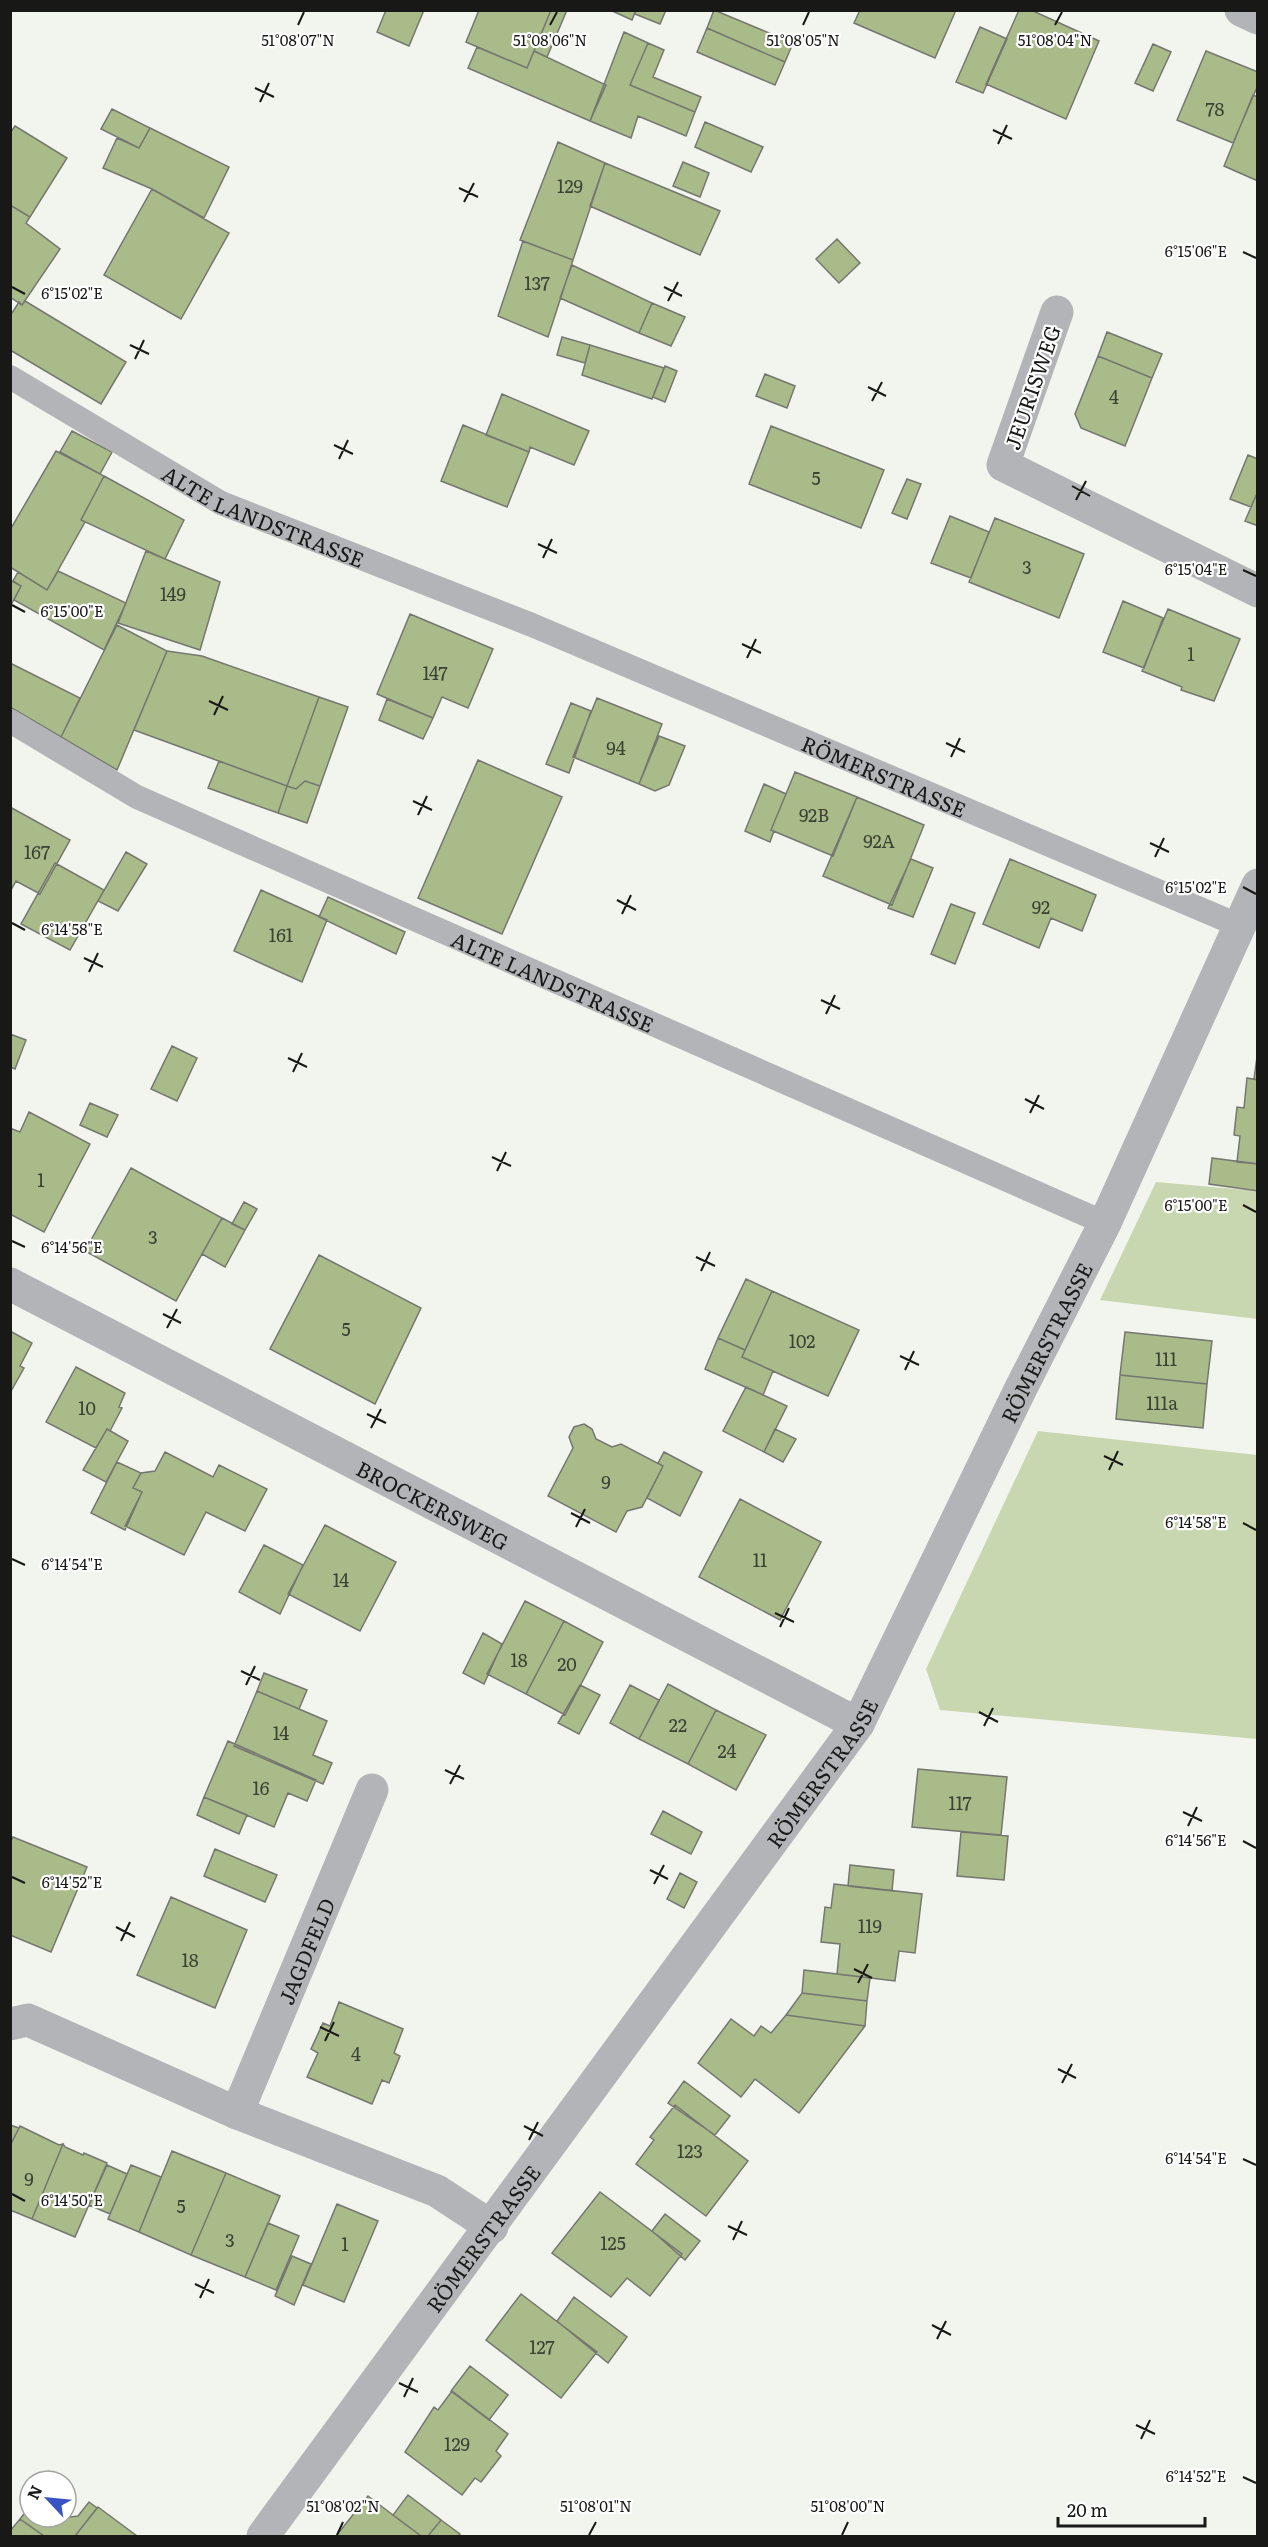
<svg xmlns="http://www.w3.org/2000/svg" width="1268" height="2547" font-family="Literata,serif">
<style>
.green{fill:#c9d7b0}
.building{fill:#aabb8a;stroke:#747770;stroke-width:1.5}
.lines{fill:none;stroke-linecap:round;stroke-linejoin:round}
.lane{stroke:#b3b4b7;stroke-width:24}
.street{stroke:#b3b4b7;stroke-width:33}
.ticks{fill:none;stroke:#181917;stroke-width:2}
.labels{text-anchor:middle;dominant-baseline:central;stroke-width:4.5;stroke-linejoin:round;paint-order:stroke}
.number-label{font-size:18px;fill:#3c4234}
.street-label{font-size:21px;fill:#181917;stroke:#fff}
.ticks-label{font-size:15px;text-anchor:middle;fill:#181917;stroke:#fff;stroke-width:4.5;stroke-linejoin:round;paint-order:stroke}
</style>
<rect width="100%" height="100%" fill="#f2f5ed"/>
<path class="green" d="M 1156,1182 L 1257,1191 L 1257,1319 L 1100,1300 Z
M 1038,1431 L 1257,1455 L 1257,1739 L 940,1710 L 926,1669 Z"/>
<path class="building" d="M 386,10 L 424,10 L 409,46 L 377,32 Z
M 479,10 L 551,10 L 527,68 L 466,42 Z
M 551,10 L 567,10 L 547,57 L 534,51 Z
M 610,10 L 636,10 L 632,20 Z
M 636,10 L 666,10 L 660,24 L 635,14 Z
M 714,10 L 793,43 L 785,62 L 707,28 Z
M 860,10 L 956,10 L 935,58 L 854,23 Z
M 1019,10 L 1031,10 L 1099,41 L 1066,119 L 986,84 Z
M 980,27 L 1007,39 L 983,93 L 956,82 Z
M 707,28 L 785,62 L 775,85 L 697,52 Z
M 624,32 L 648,43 L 630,85 L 695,112 L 686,136 L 638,116 L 631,138 L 590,121 Z
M 648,43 L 664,50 L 653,77 L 701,97 L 695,112 L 630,85 Z
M 1153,44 L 1171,52 L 1153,91 L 1135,83 Z
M 477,47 L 527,68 L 534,51 L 606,85 L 590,121 L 468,68 Z
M 1206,51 L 1258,72 L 1258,85 L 1233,143 L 1177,120 Z
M 1253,95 L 1258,97 L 1258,181 L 1224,166 Z
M 112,109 L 150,128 L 139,148 L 101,129 Z
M 705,122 L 763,147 L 751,172 L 695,147 Z
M 15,126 L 67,158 L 30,217 L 10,205 L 10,133 Z
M 150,128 L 229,167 L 204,218 L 152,189 L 103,168 L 117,138 L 139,148 Z
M 558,142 L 605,163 L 573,260 L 520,240 Z
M 683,162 L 709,173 L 700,197 L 673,186 Z
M 605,163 L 720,211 L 700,255 L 590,206 Z
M 152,189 L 229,233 L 181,319 L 104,275 Z
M 10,205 L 30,217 L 26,223 L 60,249 L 22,305 L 10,297 Z
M 837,239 L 860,263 L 839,283 L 816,259 Z
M 523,241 L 573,260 L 548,337 L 498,316 Z
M 572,265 L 652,303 L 639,333 L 560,298 Z
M 25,301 L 126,362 L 101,404 L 10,350 L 10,316 L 19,302 L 22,305 Z
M 652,303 L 685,317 L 671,346 L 639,333 Z
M 1107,332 L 1162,354 L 1152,378 L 1098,356 Z
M 562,337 L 590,345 L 585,363 L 557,355 Z
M 590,345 L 664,368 L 652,399 L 582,375 Z
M 1098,356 L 1152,378 L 1125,446 L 1081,428 L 1075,414 Z
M 665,366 L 677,371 L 665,402 L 653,397 Z
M 765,374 L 795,386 L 787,408 L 756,396 Z
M 502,394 L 589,431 L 574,465 L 530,447 L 529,452 L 486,435 Z
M 463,425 L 529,452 L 507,507 L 441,481 Z
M 771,426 L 884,470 L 861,528 L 749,484 Z
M 72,431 L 112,452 L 100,474 L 60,452 Z
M 56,451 L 104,476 L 81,520 L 85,522 L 47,590 L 10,567 L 10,530 Z
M 1248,455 L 1258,459 L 1258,491 L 1251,507 L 1230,499 Z
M 104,476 L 184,520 L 165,559 L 81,520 Z
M 907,479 L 921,484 L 907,519 L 892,513 Z
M 1258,491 L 1258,526 L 1245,521 Z
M 950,516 L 989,532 L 971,578 L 931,563 Z
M 995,518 L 1084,554 L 1059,618 L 969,582 Z
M 146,551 L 220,582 L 200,650 L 118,623 Z
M 58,571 L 126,603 L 104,650 L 14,600 L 21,586 L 13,581 L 18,572 L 47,590 Z
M 10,580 L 21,586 L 10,607 Z
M 1123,601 L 1163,618 L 1144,668 L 1103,652 Z
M 1168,609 L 1240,639 L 1214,701 L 1181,690 L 1182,687 L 1142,671 Z
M 410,614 L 493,649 L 468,708 L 442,697 L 433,718 L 377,694 Z
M 117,625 L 167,651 L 117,770 L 61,737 Z
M 167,651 L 202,656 L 319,697 L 287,786 L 134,730 Z
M 10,663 L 80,698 L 61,737 L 10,707 Z
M 319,697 L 348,707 L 320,786 L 305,781 L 296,789 L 287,786 Z
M 597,698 L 662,724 L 639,784 L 573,757 Z
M 387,699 L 433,718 L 423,739 L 379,720 Z
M 571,703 L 591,711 L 569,773 L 546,764 Z
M 659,736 L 685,746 L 669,785 L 655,791 L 639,784 Z
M 478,760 L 562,797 L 502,934 L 418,898 Z
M 219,761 L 287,786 L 278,813 L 208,788 Z
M 795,772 L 857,797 L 833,856 L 771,830 Z
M 305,781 L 320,786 L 307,823 L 278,813 L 287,786 L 296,789 Z
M 764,784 L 786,794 L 771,830 L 774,831 L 770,842 L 745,831 Z
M 857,797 L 924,825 L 892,905 L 823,876 Z
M 10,807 L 70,840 L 40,894 L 16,881 L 10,892 Z
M 126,852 L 147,864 L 118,911 L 98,901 Z
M 911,859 L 933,868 L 913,917 L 888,908 Z
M 1010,859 L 1096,895 L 1082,931 L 1051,918 L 1039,948 L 983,924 Z
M 55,863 L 104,890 L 70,950 L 21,924 Z
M 261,890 L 327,920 L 302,982 L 234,951 Z
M 328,897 L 405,932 L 396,954 L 319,917 Z
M 951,904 L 975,913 L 955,964 L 931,954 Z
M 10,1034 L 26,1040 L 15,1069 L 10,1067 Z
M 172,1046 L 197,1058 L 177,1101 L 151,1089 Z
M 1257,1057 L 1258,1057 L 1258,1080 L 1254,1079 Z
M 1247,1078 L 1258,1080 L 1258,1164 L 1237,1162 L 1240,1136 L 1234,1135 L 1237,1107 L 1244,1108 Z
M 90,1103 L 118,1115 L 107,1137 L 80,1125 Z
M 29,1112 L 90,1144 L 44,1232 L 10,1214 L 10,1128 L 20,1132 Z
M 1212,1158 L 1258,1164 L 1258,1191 L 1209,1184 Z
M 131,1168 L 222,1218 L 176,1301 L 85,1251 Z
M 244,1202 L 257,1209 L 245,1230 L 232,1224 Z
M 222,1218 L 245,1230 L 225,1267 L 202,1254 Z
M 319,1255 L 421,1308 L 375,1404 L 270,1349 Z
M 746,1279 L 772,1291 L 745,1350 L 718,1338 Z
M 772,1291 L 859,1330 L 828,1396 L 742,1357 Z
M 10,1331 L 32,1343 L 20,1366 L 24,1368 L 10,1393 Z
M 1125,1332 L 1212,1341 L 1207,1384 L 1120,1375 Z
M 718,1338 L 745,1350 L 742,1357 L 773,1371 L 763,1395 L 705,1369 Z
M 76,1367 L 125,1393 L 119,1407 L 122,1408 L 110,1431 L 107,1429 L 96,1448 L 46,1422 Z
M 1120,1375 L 1207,1384 L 1203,1428 L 1116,1419 Z
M 746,1387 L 787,1406 L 764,1452 L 723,1431 Z
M 584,1424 L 592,1429 L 596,1439 L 612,1447 L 621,1444 L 663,1466 L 642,1507 L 627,1511 L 616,1532 L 548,1496 L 573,1448 L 569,1437 L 574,1427 Z
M 107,1429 L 128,1441 L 106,1482 L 83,1470 Z
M 775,1429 L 796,1439 L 783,1462 L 764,1452 Z
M 165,1452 L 213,1477 L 219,1465 L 267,1489 L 245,1531 L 206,1512 L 184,1555 L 125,1526 L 142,1492 L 133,1488 L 141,1473 L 155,1471 Z
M 664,1452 L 702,1472 L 680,1516 L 647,1498 L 663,1466 L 658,1463 Z
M 117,1462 L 141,1473 L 133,1488 L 142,1492 L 125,1530 L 91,1513 Z
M 740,1499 L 821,1542 L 780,1620 L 699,1577 Z
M 325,1525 L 396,1562 L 360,1631 L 288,1594 Z
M 264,1545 L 303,1565 L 280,1614 L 239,1592 Z
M 525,1601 L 564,1621 L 526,1694 L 487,1674 Z
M 564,1621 L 603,1642 L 565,1715 L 526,1694 Z
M 483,1633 L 502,1644 L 484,1684 L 463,1673 Z
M 264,1673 L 307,1690 L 299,1709 L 257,1691 Z
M 668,1684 L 716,1710 L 688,1764 L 639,1739 Z
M 580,1685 L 600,1695 L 579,1734 L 558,1723 Z
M 630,1685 L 659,1700 L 639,1739 L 610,1723 Z
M 257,1691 L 327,1721 L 313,1755 L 332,1763 L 323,1784 L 234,1746 Z
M 716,1710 L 766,1735 L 736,1790 L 688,1764 Z
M 228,1741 L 316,1780 L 307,1801 L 288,1793 L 274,1827 L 204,1797 Z
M 918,1769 L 1007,1777 L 1001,1835 L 912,1827 Z
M 204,1797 L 247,1815 L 239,1834 L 197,1815 Z
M 663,1811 L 702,1832 L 691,1854 L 651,1834 Z
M 961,1832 L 1008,1836 L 1004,1880 L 957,1876 Z
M 13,1837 L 87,1867 L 51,1952 L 10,1935 L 10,1843 Z
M 215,1849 L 277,1875 L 265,1902 L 204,1876 Z
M 850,1865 L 894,1870 L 892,1891 L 848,1886 Z
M 680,1873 L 697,1882 L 684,1908 L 667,1899 Z
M 834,1884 L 922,1894 L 915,1953 L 899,1951 L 895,1981 L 837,1974 L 840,1944 L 821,1942 L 825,1907 L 831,1908 Z
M 171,1897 L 247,1930 L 215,2008 L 137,1975 Z
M 804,1970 L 870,1978 L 867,2001 L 802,1993 Z
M 802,1993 L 867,2001 L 865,2026 L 786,2015 Z
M 339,2002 L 403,2029 L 394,2053 L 400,2056 L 389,2083 L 382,2080 L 372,2104 L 307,2077 L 318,2053 L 311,2049 L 323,2023 L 330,2026 Z
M 786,2015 L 865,2026 L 799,2113 L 755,2079 L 741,2097 L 698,2063 L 731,2019 L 754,2036 L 761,2026 L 771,2033 Z
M 684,2081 L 730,2116 L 715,2135 L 668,2103 Z
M 675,2105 L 748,2161 L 706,2216 L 636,2164 L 654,2140 L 650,2137 Z
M 10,2125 L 19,2128 L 10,2146 Z
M 20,2126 L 59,2145 L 63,2144 L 32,2219 L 10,2210 L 10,2146 Z
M 63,2144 L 65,2147 L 83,2155 L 84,2153 L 107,2163 L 75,2237 L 32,2219 Z
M 172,2151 L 226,2173 L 191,2255 L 139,2232 Z
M 107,2165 L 127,2174 L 110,2214 L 89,2205 Z
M 131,2165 L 161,2177 L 139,2232 L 108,2219 Z
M 226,2173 L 280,2196 L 245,2277 L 191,2255 Z
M 600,2192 L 682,2254 L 650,2296 L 627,2278 L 611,2297 L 552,2253 Z
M 337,2204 L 378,2221 L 344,2302 L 303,2285 Z
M 665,2214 L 700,2241 L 685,2260 L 652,2231 Z
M 268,2223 L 299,2236 L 276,2290 L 245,2277 Z
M 292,2256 L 311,2264 L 294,2305 L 275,2296 Z
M 521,2294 L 597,2352 L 561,2398 L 486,2340 Z
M 574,2297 L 627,2337 L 608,2363 L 557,2321 Z
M 470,2366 L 508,2395 L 489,2420 L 451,2391 Z
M 452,2391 L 508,2434 L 496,2451 L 501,2456 L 481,2482 L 475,2478 L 462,2495 L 405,2452 L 434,2407 L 438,2410 Z
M 408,2495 L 441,2520 L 428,2536 L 421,2536 L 393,2515 Z
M 368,2496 L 393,2515 L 421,2536 L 336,2536 Z
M 89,2502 L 97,2508 L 75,2536 L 44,2536 L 20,2519 L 30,2506 L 30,2517 L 66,2517 L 66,2514 L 71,2517 L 78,2516 Z
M 98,2507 L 137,2536 L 75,2536 Z
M 20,2519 L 44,2536 L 10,2536 L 10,2531 Z
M 441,2520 L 460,2534 L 458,2536 L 428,2536 Z"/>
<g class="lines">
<g class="lane">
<path id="s1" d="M 10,377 L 221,503 L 532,625 L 1238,925"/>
<path id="s2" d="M 10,721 L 137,797 L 1105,1223"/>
</g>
<g class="street">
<path d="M 1241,10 L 1258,18"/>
<path d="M 1057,312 L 1003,465 L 1258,591"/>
<path id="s3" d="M 10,1284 L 858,1724"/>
<path d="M 10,2024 L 28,2020 L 237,2113 L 437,2191 L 492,2227"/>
<path id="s4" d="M 237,2113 L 372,1790"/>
<path id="s5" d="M 263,2536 L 858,1724 L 1021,1388 L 1105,1223 L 1258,885"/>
</g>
</g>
<path class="ticks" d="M 298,25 L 304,12M 550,25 L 557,12M 803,25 L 809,12M 1055,25 L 1062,12M 255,88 L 274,97M 260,102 L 269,83M 993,130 L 1012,139M 998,144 L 1007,125M 459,188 L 478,197M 464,202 L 474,183M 1243,252 L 1256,258M 12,287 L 25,294M 664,287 L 682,296M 668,301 L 678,282M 130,345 L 149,354M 135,359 L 144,340M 868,387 L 886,396M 872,401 L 882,382M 334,445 L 353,454M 339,459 L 348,440M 1072,486 L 1090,496M 1076,500 L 1086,481M 538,544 L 557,553M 543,558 L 552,539M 1243,570 L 1256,576M 12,605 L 25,612M 742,644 L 761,653M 747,658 L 756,639M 209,701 L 228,710M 214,715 L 223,696M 946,743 L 965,752M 951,757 L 960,738M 413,801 L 432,810M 418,815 L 427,796M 1150,843 L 1169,852M 1155,857 L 1164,838M 1243,887 L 1256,894M 617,900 L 636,910M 622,914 L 631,895M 12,923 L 25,930M 84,958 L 103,967M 89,972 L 98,953M 821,1000 L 840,1009M 826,1014 L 835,995M 288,1058 L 307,1067M 293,1072 L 302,1053M 1025,1099 L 1044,1109M 1030,1113 L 1039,1095M 492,1157 L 511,1166M 497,1171 L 506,1152M 1243,1205 L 1256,1212M 12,1241 L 25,1247M 696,1257 L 715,1266M 701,1271 L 710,1252M 163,1314 L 181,1323M 167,1328 L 177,1309M 900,1356 L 919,1365M 905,1370 L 914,1351M 367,1414 L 386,1423M 371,1428 L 381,1409M 1104,1456 L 1123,1465M 1109,1470 L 1118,1451M 571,1513 L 590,1523M 1243,1523 L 1256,1530M 576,1527 L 585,1509M 12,1559 L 25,1565M 775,1613 L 794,1622M 780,1627 L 789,1608M 241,1671 L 260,1680M 246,1685 L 255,1666M 979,1712 L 998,1722M 984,1726 L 993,1708M 445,1770 L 464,1779M 450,1784 L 460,1765M 1183,1812 L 1202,1821M 1188,1826 L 1197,1807M 1243,1841 L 1256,1848M 650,1870 L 668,1879M 12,1877 L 25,1883M 654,1884 L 664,1865M 116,1927 L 135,1937M 121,1941 L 130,1922M 854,1969 L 872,1978M 858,1983 L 868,1964M 320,2027 L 339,2036M 325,2041 L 334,2022M 1058,2069 L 1076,2078M 1062,2083 L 1072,2064M 524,2126 L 543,2136M 529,2140 L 538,2122M 1243,2159 L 1256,2165M 12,2194 L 25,2201M 728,2226 L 747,2235M 733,2240 L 742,2221M 195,2284 L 214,2293M 200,2298 L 209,2279M 932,2325 L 951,2335M 937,2339 L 946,2321M 399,2383 L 418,2392M 404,2397 L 413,2378M 1136,2425 L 1155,2434M 1141,2439 L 1150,2420M 1243,2477 L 1256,2483M 337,2535 L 343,2522M 589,2535 L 596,2522M 842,2535 L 848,2522"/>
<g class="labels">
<g class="number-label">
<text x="1215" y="108">78</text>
<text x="570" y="185">129</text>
<text x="537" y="282">137</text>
<text x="1114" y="396">4</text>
<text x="816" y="477">5</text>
<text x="1027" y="566">3</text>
<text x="173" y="593">149</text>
<text x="1191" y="653">1</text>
<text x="435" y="672">147</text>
<text x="616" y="747">94</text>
<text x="814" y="814">92B</text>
<text x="879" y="840">92A</text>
<text x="37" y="851">167</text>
<text x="1041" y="906">92</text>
<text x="281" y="934">161</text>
<text x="41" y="1179">1</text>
<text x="153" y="1236">3</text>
<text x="346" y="1328">5</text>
<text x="802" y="1340">102</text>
<text x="1166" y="1358">111</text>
<text x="1162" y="1402">111a</text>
<text x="87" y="1407">10</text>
<text x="606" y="1481">9</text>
<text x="760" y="1559">11</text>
<text x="341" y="1579">14</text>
<text x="519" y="1659">18</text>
<text x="567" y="1663">20</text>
<text x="678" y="1724">22</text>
<text x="281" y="1732">14</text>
<text x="727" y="1750">24</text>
<text x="261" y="1787">16</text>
<text x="960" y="1802">117</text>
<text x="870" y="1925">119</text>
<text x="190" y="1959">18</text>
<text x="356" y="2053">4</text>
<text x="690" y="2150">123</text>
<text x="29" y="2178">9</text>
<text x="181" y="2205">5</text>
<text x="230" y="2239">3</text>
<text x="613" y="2242">125</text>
<text x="345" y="2243">1</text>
<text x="542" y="2346">127</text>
<text x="457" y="2443">129</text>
</g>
<g class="street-label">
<text transform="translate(1031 387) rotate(-71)">JEURISWEG</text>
<text stroke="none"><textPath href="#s1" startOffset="290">ALTE LANDSTRASSE</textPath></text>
<text stroke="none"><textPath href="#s1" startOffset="963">RÖMERSTRASSE</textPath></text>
<text stroke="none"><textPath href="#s2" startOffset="603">ALTE LANDSTRASSE</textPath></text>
<text stroke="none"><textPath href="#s5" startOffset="1432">RÖMERSTRASSE</textPath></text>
<text stroke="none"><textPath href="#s3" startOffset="477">BROCKERSWEG</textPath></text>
<text stroke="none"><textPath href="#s5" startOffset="946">RÖMERSTRASSE</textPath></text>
<text stroke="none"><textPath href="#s4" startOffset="176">JAGDFELD</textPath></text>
<text stroke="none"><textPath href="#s5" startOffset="370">RÖMERSTRASSE</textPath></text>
</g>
</g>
<g class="ticks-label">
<text x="298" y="46">51°08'07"N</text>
<text x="550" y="46">51°08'06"N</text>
<text x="803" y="46">51°08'05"N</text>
<text x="1055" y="46">51°08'04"N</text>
<text x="1196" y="257">6°15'06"E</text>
<text x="72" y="299">6°15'02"E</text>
<text x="1196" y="575">6°15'04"E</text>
<text x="72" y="617">6°15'00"E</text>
<text x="1196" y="893">6°15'02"E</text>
<text x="72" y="935">6°14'58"E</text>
<text x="1196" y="1211">6°15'00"E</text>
<text x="72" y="1253">6°14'56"E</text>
<text x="1196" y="1528">6°14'58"E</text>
<text x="72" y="1570">6°14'54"E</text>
<text x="1196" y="1846">6°14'56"E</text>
<text x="72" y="1888">6°14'52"E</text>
<text x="1196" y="2164">6°14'54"E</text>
<text x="72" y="2206">6°14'50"E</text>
<text x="1196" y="2482">6°14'52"E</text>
<text x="343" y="2512">51°08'02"N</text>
<text x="596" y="2512">51°08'01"N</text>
<text x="848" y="2512">51°08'00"N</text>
</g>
<rect width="1268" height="2547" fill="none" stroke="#181917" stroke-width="24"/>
<g transform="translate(48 2499) rotate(296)"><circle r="28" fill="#ffffff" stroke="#a3a3a2" stroke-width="1.5"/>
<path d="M0-4.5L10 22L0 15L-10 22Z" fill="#3853c4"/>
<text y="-9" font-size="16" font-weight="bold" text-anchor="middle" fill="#181917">N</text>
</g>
<path d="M1058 2517v9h147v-9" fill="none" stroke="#181917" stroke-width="3"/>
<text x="1067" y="2517" font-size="18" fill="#181917" stroke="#ffffff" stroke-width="4.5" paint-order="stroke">20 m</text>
</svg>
